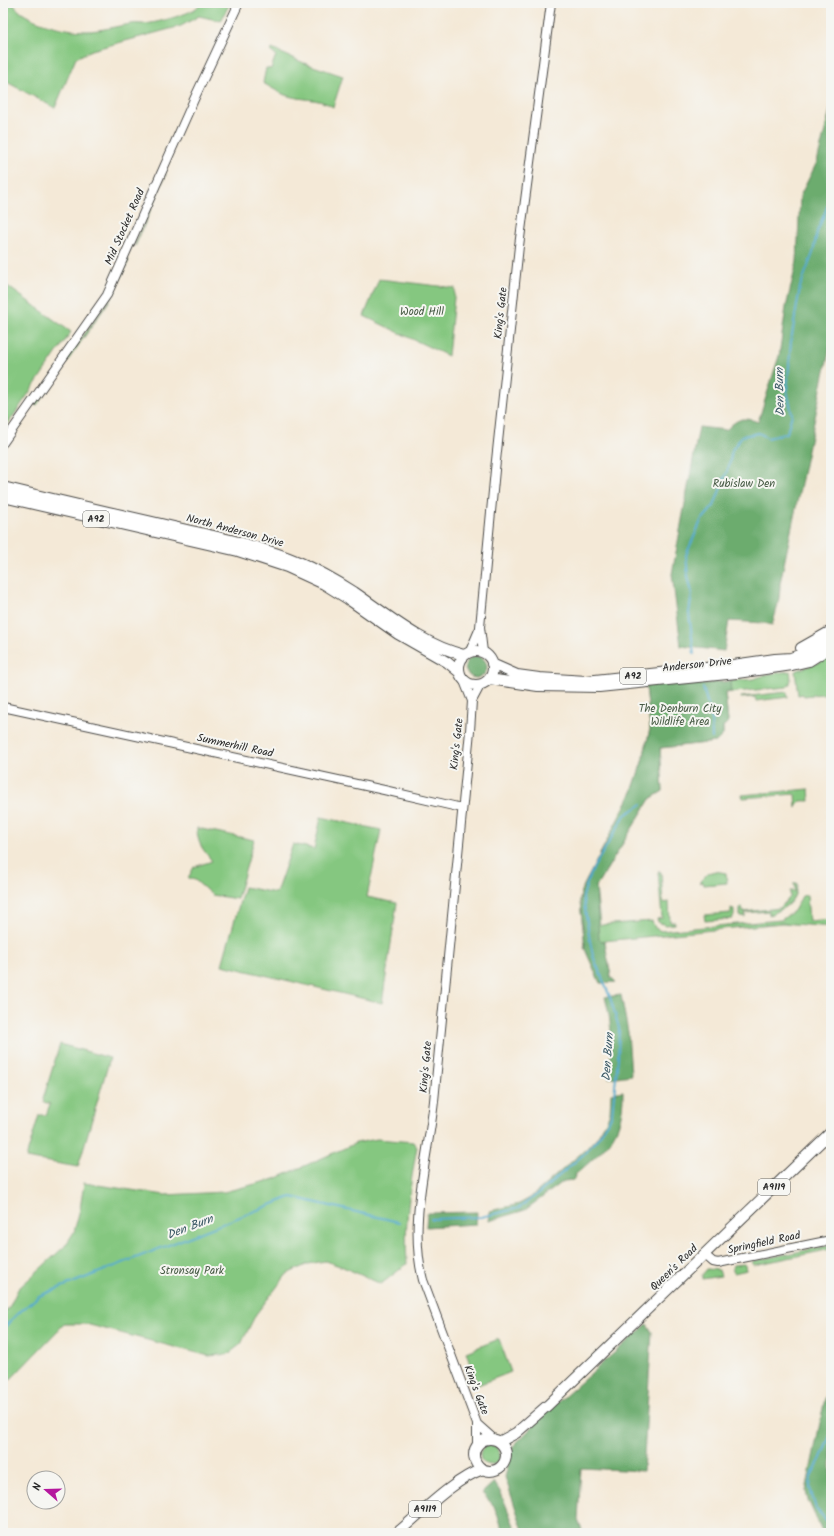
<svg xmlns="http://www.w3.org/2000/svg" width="834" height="1536" font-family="Kalam,sans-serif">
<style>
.green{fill:#85c780;stroke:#587956}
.forest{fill:#6cac6e;stroke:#4c6c4c}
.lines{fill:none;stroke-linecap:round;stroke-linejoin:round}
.stream{stroke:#55abd1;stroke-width:2}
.tertiary-casing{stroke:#494845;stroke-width:10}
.primary-casing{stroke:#494845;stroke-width:12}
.tertiary{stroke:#fff;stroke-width:8}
.primary{stroke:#fff;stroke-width:10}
.labels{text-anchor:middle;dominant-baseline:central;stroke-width:4;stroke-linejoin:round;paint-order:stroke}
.shield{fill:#f6f6f2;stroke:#686867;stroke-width:1}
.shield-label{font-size:10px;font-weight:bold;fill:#2b2b2b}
.street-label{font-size:11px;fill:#2b2b2b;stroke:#f6f6f2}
.park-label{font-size:11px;fill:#465a44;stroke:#f6f6f2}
.water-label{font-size:12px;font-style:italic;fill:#3a5865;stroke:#f6f6f2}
</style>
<rect width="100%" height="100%" fill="#f6f6f2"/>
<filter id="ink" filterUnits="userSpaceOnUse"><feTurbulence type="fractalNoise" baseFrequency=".025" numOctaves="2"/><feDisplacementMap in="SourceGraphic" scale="8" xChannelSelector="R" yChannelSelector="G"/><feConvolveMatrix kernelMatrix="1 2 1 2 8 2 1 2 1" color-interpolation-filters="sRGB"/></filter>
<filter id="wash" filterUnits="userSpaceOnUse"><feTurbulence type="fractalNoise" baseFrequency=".012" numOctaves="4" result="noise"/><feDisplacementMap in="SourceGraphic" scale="16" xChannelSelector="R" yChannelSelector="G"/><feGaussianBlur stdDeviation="0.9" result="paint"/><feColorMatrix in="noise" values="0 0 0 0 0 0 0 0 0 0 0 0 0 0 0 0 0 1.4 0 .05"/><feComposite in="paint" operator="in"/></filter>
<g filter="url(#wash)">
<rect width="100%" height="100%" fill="#f4e9d7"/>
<path class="green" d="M 3,3 L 13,3 C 21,21 67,31 86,31 C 101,31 116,26 131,24 C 135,23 139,24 143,24 C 153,24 190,14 196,8 C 198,7 199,5 200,3 L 230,3 L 221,21 L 199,16 L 181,26 L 92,50 L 76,58 L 55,108 L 3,80 Z
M 272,49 L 304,63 L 343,76 L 333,107 C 318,97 302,101 285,95 C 278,92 270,87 263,83 L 266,68 L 271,69 L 276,55 L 271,52 Z
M 166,174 L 136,244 L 135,246 L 135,243 Z
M 128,259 L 129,260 L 112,297 L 37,405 L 35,405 L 35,403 L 111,297 Z
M 379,279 L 455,288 L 448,356 L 364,316 Z
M 3,283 L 71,332 L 3,431 Z
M 831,656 L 831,693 L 804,696 L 803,694 L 798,695 L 795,671 L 818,663 Z
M 790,671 C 791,677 792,683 787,687 L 725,693 L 728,722 L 723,727 L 723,735 L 716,742 L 660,748 L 663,791 L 650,799 L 596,887 L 600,925 L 652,921 L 655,928 L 661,931 L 781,920 L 794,911 L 802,896 L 807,895 L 809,921 L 831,919 L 831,927 L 782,923 L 604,941 L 611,977 L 616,982 L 600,983 L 584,947 L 585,946 L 580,902 L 581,891 L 632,792 L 643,759 L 650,729 L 646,685 L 682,683 L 683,686 L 753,679 L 769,674 Z
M 787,692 L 788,697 L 756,701 L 755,697 L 741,698 L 741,697 Z
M 809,789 L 810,801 C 803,801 798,799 796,808 L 795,794 L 743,798 L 742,795 Z
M 321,817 L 381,830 L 367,897 L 397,903 L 382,1003 L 222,965 L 244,887 L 276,893 L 293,844 L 314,849 Z
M 197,828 L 254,840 L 237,899 L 212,895 L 195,880 L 188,878 L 194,867 L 212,861 C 203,849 197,844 197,828 Z
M 715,871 L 726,873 L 727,883 L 704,885 L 703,882 L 699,883 L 708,873 Z
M 658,872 L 661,872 L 663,903 L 669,902 L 670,922 L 675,922 L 675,924 L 665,925 L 658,922 L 657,919 L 662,918 Z
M 794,883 L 797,883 C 797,901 785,909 769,915 L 769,911 L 745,913 L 745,917 L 740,916 L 740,908 L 742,907 L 743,912 L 780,908 L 790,897 L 790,891 L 795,891 Z
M 731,908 L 734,909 L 734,916 L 732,919 L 705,921 L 704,915 L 731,913 Z
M 60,1044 L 110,1058 L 78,1167 L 26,1158 L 39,1115 L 46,1115 L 50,1104 L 44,1102 L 43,1099 Z
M 377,1139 L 413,1142 L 417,1147 C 410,1185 404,1225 407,1264 L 381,1284 L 343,1267 L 325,1261 L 308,1264 L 287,1274 L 256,1314 L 241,1344 L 228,1354 L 209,1356 L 86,1324 L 64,1324 L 3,1387 L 3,1309 L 8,1310 L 18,1289 L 65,1246 L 74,1232 L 80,1209 L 84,1183 L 165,1195 L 224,1192 L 275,1179 L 356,1143 Z
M 831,1245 L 831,1249 L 754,1265 L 752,1264 L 753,1261 Z
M 744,1264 L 747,1270 L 734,1273 L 732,1268 L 733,1265 Z
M 707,1269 L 719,1270 L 721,1276 L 702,1279 L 702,1275 Z
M 499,1339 L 511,1372 L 478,1385 L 466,1352 Z
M480 1455a10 10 0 1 1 20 0a10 10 0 1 1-20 0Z"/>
<path class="forest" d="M 831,106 L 831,342 L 780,583 C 780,598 777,610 772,625 L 764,623 L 729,621 L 724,651 L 681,646 L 672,574 L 699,427 L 726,430 C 737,419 743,416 758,422 L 779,356 L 786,307 L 797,261 L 800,196 L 817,162 Z
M465 667a11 11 0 1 1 22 0a11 11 0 1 1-22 0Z
M 730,681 L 731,692 L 725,693 L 728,722 L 723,727 L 723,735 L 716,742 L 660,748 L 663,791 L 650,799 L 596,887 L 599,939 L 605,943 L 611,977 L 616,982 L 600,983 L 584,947 L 585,946 L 580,902 L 581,891 L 632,792 L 643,759 L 650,729 L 646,685 L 682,683 L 682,686 Z
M 621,995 L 628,1032 L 631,1075 L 609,1078 C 612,1049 613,1026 605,997 Z
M 623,1091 C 624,1136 605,1148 575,1175 L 574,1180 L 564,1181 L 525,1210 L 489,1221 L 490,1211 L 519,1204 L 530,1198 L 586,1149 L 597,1137 L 607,1120 L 610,1112 L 611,1093 Z
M 477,1212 L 476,1224 L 426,1227 L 427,1213 Z
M 647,1324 L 652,1332 L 643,1471 L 581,1468 L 578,1520 L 583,1533 L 524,1533 L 505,1477 L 513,1446 L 548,1411 Z
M 831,1369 L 831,1533 L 823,1533 L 808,1500 L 806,1491 Z
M 494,1482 L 501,1493 L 517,1533 L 504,1533 L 494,1506 L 482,1493 Z"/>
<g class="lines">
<path class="stream" d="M 694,654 L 689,613 L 692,593 L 688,576 L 686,555 L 701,521 L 714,506 L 729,466 L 732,450 L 742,436 L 759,433 L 768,438 L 787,433 L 792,414 L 787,391 L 791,341 L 800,287 L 813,253 L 817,232 L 831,198
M 703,688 L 711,715 L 712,738
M 431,1219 L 481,1217 L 519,1208 L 539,1193 L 584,1154 L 597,1139 L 608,1123 L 612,1114 L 618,1058 L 619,1028 L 610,997 L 593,956 L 590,941 L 583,897 L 587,883 L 594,867 L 625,815 L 642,804
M 3,1329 L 16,1315 L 39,1296 L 288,1198 L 292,1197 L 399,1222
M 831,1434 L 820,1460 L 811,1476 L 810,1488 L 816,1509 L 831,1525"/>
</g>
</g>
<g filter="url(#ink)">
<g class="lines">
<defs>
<path id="tertiary" d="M 3,443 L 107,295 L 196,95 L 239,3
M 470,651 L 479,630
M 483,652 L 480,627 L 495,470 L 519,246 L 551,3
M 464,681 L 472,701 L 470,731 C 457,854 447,978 434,1101 C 428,1159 408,1222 423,1280 L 477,1424 L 477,1446
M 472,701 L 481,684
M 3,707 L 384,790 L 462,808
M 705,1255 L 713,1262 L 718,1263 L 831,1240
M 477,1424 L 495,1440"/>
<path id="primary" d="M 3,487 C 60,501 117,514 174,527 C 216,537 259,545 299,562 C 318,570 337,581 354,592 C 389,616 423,645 464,655
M 3,497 L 238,551 L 287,567 L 324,584 L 348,599 L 398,634 L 447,662 L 459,672
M 801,648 L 831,631
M459 668a17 17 0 1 1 34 0a17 17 0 1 1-34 0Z
M 492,664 L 517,675 L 539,678 L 586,681 L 733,665 L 775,659 L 791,658 L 820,647 L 831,639
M 489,679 L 538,686 L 599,687 L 737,673 L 792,665 L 809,661 L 831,647
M474 1455a16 16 0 1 1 32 0a16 16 0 1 1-32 0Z
M 499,1442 L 516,1433 L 548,1405 L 831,1132
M 397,1533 C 421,1513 454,1479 483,1469"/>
</defs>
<use href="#tertiary" class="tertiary-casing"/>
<use href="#primary" class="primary-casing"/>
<use href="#tertiary" class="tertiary"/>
<use href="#primary" class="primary"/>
</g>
</g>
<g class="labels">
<g class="shield">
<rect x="83" y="511" width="26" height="16" rx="3"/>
<rect x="620" y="668" width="26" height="16" rx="3"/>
<rect x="758" y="1179" width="32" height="16" rx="3"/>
<rect x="409" y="1501" width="32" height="16" rx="3"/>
</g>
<g class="shield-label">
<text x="96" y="519">A92</text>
<text x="633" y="676">A92</text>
<text x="774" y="1187">A9119</text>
<text x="425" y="1509">A9119</text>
</g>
<g class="street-label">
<text transform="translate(125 227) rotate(-66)">Mid Stocket Road</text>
<text transform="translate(501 313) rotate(-84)">King's Gate</text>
<text transform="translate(235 531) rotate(15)">North Anderson Drive</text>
<text transform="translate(697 665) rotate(-6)">Anderson Drive</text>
<text transform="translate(457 744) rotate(-84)">King's Gate</text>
<text transform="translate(235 746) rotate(12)">Summerhill Road</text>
<text transform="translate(426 1067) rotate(-85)">King's Gate</text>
<text transform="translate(764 1243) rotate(-12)">Springfield Road</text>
<text transform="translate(674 1268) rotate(-44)">Queen's Road</text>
<text transform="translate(476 1390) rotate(69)">King's Gate</text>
</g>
<g class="park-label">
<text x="422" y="312">Wood Hill</text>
<text x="744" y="484">Rubislaw Den</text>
<text x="680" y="709">The Denburn City<tspan x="680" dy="13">Wildlife Area</tspan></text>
<text x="192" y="1271">Stronsay Park</text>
</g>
<g class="water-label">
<text transform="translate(780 392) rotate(-91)">Den Burn</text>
<text transform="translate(608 1057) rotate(-86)">Den Burn</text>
<text transform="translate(190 1227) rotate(-21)">Den Burn</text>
</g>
</g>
<rect width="834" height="1536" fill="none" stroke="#f6f6f2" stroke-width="16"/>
<g transform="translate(46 1490) rotate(290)"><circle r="19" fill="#f6f6f2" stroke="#a5a5a2"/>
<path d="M0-3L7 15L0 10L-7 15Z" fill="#b5179e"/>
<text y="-6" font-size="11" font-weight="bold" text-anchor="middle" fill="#2b2b2b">N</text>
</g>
</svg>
